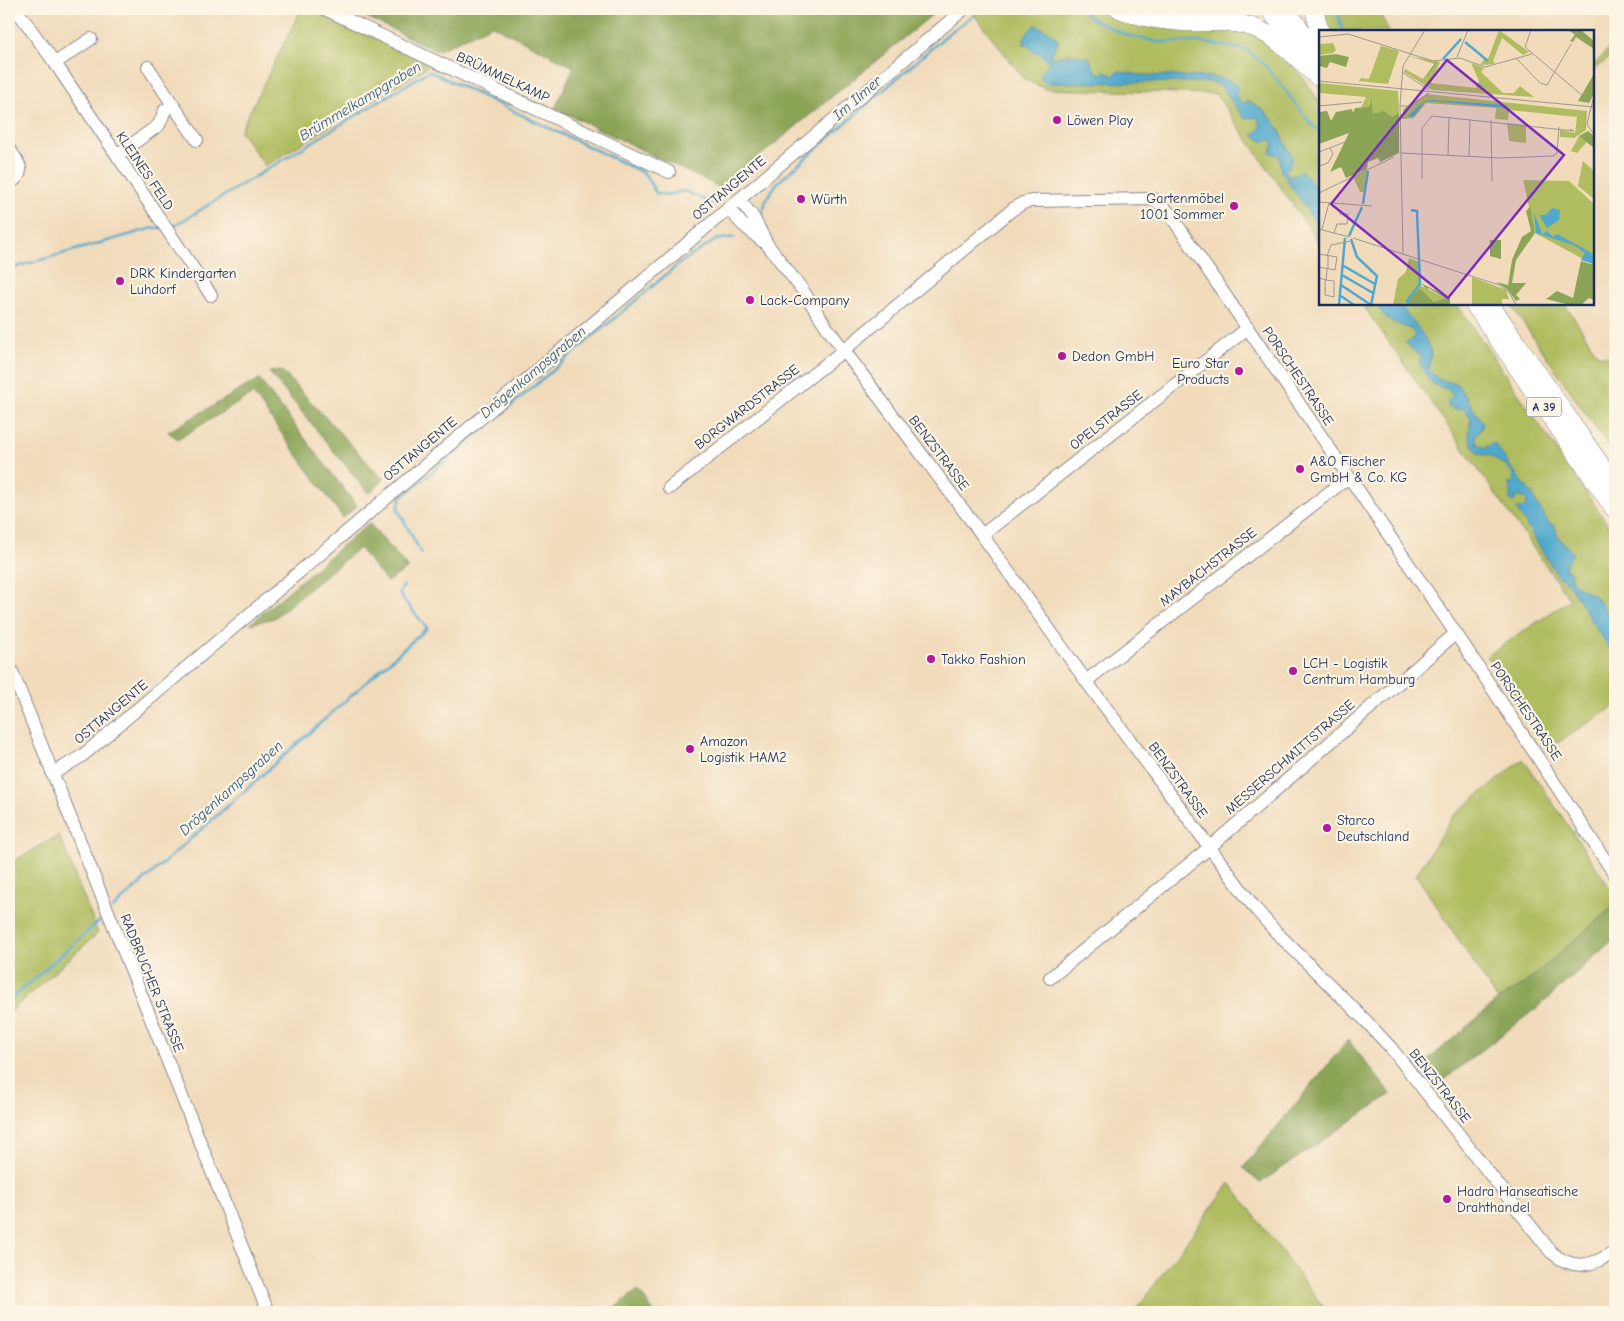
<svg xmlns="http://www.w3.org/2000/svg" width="1624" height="1321" font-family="'Comic Neue',sans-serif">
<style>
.green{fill:#afbc5f;stroke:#65765e}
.forest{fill:#8ba456;stroke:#536a5a}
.water{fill:#50a9cd;stroke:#366c96}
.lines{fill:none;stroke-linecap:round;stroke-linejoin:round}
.stream{stroke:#50a9cd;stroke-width:2.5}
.minor-casing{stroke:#86858c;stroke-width:14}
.highway-casing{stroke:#86858c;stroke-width:19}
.minor{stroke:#fff;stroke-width:12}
.highway{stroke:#fff;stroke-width:18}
.poi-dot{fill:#b5179e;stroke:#fcf5e5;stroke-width:2}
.labels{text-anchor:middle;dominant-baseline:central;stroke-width:4.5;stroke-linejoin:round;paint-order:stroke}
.shield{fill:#fcf5e5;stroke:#5e6a86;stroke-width:1}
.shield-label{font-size:12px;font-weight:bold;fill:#1b2f5e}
.street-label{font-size:14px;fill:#1b2f5e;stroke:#fcf5e5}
.poi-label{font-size:14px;fill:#1b2f5e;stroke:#fcf5e5;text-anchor:start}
.water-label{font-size:15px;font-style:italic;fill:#2e5a85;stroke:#fcf5e5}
.inset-river{fill:none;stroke:#50a9cd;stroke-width:2.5}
.inset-road{fill:none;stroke:#9b9696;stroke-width:1}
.view{fill:#7b2cbf;fill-opacity:0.15;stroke:#7b2cbf;stroke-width:2.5}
.inset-edge{fill:none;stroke:#1b2f5e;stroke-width:2.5}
</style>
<rect width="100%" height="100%" fill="#fcf5e5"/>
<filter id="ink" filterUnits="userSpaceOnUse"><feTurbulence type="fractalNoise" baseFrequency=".02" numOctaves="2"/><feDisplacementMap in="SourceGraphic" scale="10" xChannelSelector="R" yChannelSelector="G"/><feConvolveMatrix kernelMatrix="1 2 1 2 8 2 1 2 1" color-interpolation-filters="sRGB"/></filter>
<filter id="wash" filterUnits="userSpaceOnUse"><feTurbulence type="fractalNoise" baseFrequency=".0096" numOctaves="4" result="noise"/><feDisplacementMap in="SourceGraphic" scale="20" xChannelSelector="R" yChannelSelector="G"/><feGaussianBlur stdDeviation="1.12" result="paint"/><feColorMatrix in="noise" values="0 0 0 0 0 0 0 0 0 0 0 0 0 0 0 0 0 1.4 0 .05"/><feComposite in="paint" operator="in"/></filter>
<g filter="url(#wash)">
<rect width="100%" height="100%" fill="#f1dbbb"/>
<path class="green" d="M 301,9 L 313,9 L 430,65 L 265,166 L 240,131 Z
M 984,9 L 1102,9 L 1119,19 L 1148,27 L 1230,29 L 1255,35 L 1282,52 L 1301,75 L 1320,103 L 1320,244 L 1216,94 L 1046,89 L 1025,80 L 975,16 Z
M 1319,9 L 1389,9 L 1380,14 L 1389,31 L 1324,31 Z
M 1610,47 L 1614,52 L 1615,51 L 1615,54 L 1593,70 L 1593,64 L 1598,61 Z
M 1362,304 L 1457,304 L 1615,535 L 1615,706 L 1548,749 L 1487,656 L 1570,600 Z
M 1510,304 L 1565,304 L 1598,355 L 1615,356 L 1615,456 Z
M 1523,759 L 1615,895 L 1615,905 L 1523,985 L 1498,1000 L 1416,875 L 1453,816 Z
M 59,835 L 98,933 L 9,1013 L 9,864 Z
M 1230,1183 L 1327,1312 L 1134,1312 Z"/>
<path class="forest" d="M 350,9 L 939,9 L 721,188 L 555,108 L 574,67 L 492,25 L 437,51 Z
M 282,371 L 384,480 L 369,494 L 269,372 Z
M 259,379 L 357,506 L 343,518 L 253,394 L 178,439 L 168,432 Z
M 369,523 L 408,568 L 387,582 L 359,548 L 274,618 L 250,624 Z
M 1615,905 L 1615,938 L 1543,1003 L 1437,1085 L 1421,1066 L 1498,1000 L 1523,985 Z
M 1348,1040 L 1391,1094 L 1260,1183 L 1243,1168 Z
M 638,1290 L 654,1312 L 609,1312 Z"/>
<path class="water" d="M 1036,25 L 1050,32 L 1059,40 L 1050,56 L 1054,58 L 1068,54 L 1089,57 L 1095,71 L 1100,74 L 1105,71 L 1114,76 L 1117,72 L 1120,71 L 1139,75 L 1211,77 C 1222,78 1232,80 1239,89 L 1235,94 L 1243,104 L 1247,101 C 1267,108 1280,127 1287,147 C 1288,150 1292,154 1292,157 C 1293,163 1289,167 1285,170 L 1289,176 L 1296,174 L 1301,170 L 1320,193 L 1320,229 L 1281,171 L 1279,155 L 1271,153 L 1270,151 L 1272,149 L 1274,143 L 1272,140 L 1262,141 L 1253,135 L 1261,127 L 1258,117 L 1244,118 L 1221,86 L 1211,82 L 1048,83 L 1043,81 L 1040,74 L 1049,63 C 1045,56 1038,53 1031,50 L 1029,45 L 1024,44 C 1023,36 1030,29 1036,25 Z
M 1376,304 L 1398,304 C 1407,314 1431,341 1431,354 C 1431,360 1428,365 1429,370 L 1438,379 L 1457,384 L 1483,423 L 1481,429 L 1475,436 L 1477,443 L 1484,448 L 1494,443 L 1515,473 L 1533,495 L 1535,501 L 1550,525 L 1554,525 L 1559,538 L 1573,553 L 1566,563 L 1565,569 L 1571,572 L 1571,578 L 1575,585 L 1595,596 L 1615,622 L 1615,656 C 1608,645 1600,635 1593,624 C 1583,608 1575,591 1563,577 L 1559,578 L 1517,510 L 1527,505 L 1527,500 C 1524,497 1521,496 1516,497 L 1514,502 L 1510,500 L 1511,490 L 1508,483 L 1514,483 C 1514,475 1510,470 1505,464 L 1501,463 L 1489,455 L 1479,454 L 1471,443 L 1469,434 L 1471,417 L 1462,408 L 1454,410 L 1448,405 L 1447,402 L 1453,396 C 1445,385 1448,390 1437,386 C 1428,382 1421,368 1419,359 L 1421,357 L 1420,354 L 1417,354 L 1405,343 L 1414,339 L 1415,334 C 1410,326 1401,327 1393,322 C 1385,318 1381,312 1376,304 Z"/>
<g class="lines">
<path class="stream" d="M 1080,9 L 1094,20 L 1126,35 L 1159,42 L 1203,42 L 1246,50 L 1264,64 L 1313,126 L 1319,130
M 1336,9 L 1343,31
M 762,215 L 766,200 L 777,183 L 949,33 L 982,9
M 170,227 L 174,226 L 429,71 L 644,173 L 656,193 L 667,195 L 684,191 L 712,203
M 9,269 L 153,228 L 162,228
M 421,553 L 398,509 L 400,499 L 680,263 L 716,240 L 735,237
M 112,909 L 427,628 L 399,594 L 404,585
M 9,1001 L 105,916"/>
</g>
</g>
<g filter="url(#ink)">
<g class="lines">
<defs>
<path id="minor" d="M 16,9 L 55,63 L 211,295
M 325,9 L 669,172
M 55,63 L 91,39
M 173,105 L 197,140
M 9,149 C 19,163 28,172 9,184
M 117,155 L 159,125 L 165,110 L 173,105 L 148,67
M 739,199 L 753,217 L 767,244 L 801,288 L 828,329 L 982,535 L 1086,681 L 1254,907 L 1275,931 L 1366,1021 L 1391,1048 L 1551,1252 C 1573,1271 1592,1267 1615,1251
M 728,208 L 742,224 L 762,241
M 669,488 L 844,350 L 1013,209 L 1023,203 L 1031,201 L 1153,199 L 1161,204 L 1169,213 L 1463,644 L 1615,875
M 982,535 L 1248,328
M 9,664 L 268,1312
M 1086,681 L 1349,477
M 52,774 L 82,756 L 964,9
M 1050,978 L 1209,848 L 1456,633"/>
<path id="highway" d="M 1119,9 C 1139,17 1161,21 1183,22 C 1207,23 1231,19 1255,28 C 1280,39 1298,59 1318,77
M 1270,9 L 1300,52
M 1286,9 L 1320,58
M 1314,9 L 1320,32
M 1474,304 L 1615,510
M 1490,304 L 1615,486"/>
</defs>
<use href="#minor" class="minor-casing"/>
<use href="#highway" class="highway-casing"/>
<use href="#minor" class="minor"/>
<use href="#highway" class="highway"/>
</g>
</g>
<g class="poi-dot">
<circle cx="1057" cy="120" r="5"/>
<circle cx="801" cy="199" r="5"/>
<circle cx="1234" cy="206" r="5"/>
<circle cx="120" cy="281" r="5"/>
<circle cx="750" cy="300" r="5"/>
<circle cx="1062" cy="356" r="5"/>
<circle cx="1239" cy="371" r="5"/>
<circle cx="1300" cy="469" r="5"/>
<circle cx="931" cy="659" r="5"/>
<circle cx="1293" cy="671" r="5"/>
<circle cx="690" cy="749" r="5"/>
<circle cx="1327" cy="828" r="5"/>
<circle cx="1447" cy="1199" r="5"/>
</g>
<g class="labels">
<rect class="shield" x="1526.5" y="397.5" width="35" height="19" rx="4"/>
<g class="shield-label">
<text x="1544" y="407">A 39</text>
</g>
<g class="street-label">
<text transform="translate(503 77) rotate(25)">BRÜMMELKAMP</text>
<text transform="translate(145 171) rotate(56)">KLEINES FELD</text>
<text transform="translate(729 188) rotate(-40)">OSTTANGENTE</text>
<text transform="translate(1298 376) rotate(56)">PORSCHESTRASSE</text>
<text transform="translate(747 407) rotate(-38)">BORGWARDSTRASSE</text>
<text transform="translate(1106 420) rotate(-38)">OPELSTRASSE</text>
<text transform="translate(420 449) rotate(-40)">OSTTANGENTE</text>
<text transform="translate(939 453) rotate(53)">BENZSTRASSE</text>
<text transform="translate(1208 567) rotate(-38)">MAYBACHSTRASSE</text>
<text transform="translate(1526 711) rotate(56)">PORSCHESTRASSE</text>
<text transform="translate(111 712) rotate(-40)">OSTTANGENTE</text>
<text transform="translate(1290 757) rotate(-41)">MESSERSCHMITTSTRASSE</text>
<text transform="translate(1178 780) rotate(54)">BENZSTRASSE</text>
<text transform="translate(152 983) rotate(68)">RADBRUCHER STRASSE</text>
<text transform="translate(1440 1086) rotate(52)">BENZSTRASSE</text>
</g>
<g class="poi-label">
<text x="1067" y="120">Löwen Play</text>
<text x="1224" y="198" text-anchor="end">Gartenmöbel<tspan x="1224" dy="16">1001 Sommer</tspan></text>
<text x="811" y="199">Würth</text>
<text x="130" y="273">DRK Kindergarten<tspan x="130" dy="16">Luhdorf</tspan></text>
<text x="760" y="300">Lack-Company</text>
<text x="1072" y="356">Dedon GmbH</text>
<text x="1229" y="363" text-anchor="end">Euro Star<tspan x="1229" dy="16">Products</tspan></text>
<text x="1310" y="461">A&amp;O Fischer<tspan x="1310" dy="16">GmbH &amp; Co. KG</tspan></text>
<text x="941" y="659">Takko Fashion</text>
<text x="1303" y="663">LCH - Logistik<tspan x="1303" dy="16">Centrum Hamburg</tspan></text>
<text x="700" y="741">Amazon<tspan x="700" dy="16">Logistik HAM2</tspan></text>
<text x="1337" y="820">Starco<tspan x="1337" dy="16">Deutschland</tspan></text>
<text x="1457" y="1191">Hadra Hanseatische<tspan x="1457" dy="16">Drahthandel</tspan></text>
</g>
<g class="water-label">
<text transform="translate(857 98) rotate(-41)">Im Ilmer</text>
<text transform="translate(360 101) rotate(-31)">Brümmelkampgraben</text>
<text transform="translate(533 372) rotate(-40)">Drögenkampsgraben</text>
<text transform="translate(231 788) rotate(-42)">Drögenkampsgraben</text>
</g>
</g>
<g transform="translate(1319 30)">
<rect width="275" height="275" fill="#f1dbbb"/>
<path d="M 180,0 L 210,22 L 204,25 L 183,8 L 174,31 L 176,34 L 161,35 L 166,28 L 169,29 ZM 14,13 L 17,20 L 14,23 L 0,25 L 1,14 ZM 62,16 L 80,21 L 69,54 L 40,51 L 42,48 L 50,49 ZM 90,26 L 121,32 L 112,53 L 157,58 L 160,51 L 152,33 L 165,38 L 162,42 L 184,63 L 195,63 L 201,56 L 215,67 L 113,60 L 85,42 ZM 90,26 L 115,34 L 104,49 L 86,39 ZM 0,53 L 79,61 L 80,82 L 73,87 L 54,84 L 50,70 L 50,77 L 42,78 L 47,67 L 0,63 ZM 108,64 L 268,81 L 267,100 L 255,108 L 241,107 L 241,100 L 256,103 L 258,87 L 190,80 L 189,90 L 176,89 L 177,78 L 107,73 L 95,88 L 83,89 L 84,79 ZM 188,93 L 207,95 L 207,113 L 190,111 ZM 260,106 L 268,112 L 258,123 L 252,121 ZM 264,131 L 275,141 L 275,169 L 259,156 ZM 48,140 L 45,162 L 41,162 L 34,147 ZM 204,150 L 250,151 L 275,174 L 275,235 L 216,203 ZM 90,228 L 101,232 L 102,256 L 126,268 L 115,272 L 101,258 L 90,275 L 74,275 L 79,249 L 87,242 ZM 153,247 L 187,260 L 190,269 L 183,269 L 183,275 L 153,275 Z" fill="#afbc5f" fill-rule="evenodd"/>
<path d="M 250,0 L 262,0 L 275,11 L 275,19 L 257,7 L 254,12 L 251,11 L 256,5 ZM 17,24 L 30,27 L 27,37 L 11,32 L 8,38 L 0,36 L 0,26 ZM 275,44 L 275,64 L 270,73 L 259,71 ZM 52,69 L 54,84 L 65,81 L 73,87 L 80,82 L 80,123 L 61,132 L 59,128 L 49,132 L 48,139 L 27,148 L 22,137 L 11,142 L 30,103 L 0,114 L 0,82 L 8,81 L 12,91 L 17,82 L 33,79 L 34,83 L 36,78 L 50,77 ZM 269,101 L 275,106 L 275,118 L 260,106 ZM 211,177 L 216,203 L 197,230 L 193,253 L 207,253 L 197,265 L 201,269 L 197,271 L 189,260 L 177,252 L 189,255 L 193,230 L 203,207 L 212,201 L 207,181 ZM 171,210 L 182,210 L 182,229 L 171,226 ZM 262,231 L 275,235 L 275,270 L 270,268 L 262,275 L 251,275 L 227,269 L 238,261 L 254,268 ZM 102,253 L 131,268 L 131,275 L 90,275 L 88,271 L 101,258 L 115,272 L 126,268 L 109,258 L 108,260 Z" fill="#8ba456"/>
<path d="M 113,70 L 188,75 L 189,78 L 112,71 L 106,72 L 94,87 L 89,86 L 106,71 ZM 233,178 L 241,180 L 240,190 L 228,198 L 220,185 L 227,185 ZM 215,182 L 223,204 L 228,201 L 234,207 L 238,204 L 271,222 L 275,225 L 275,234 L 262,230 L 266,223 L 254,215 L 217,203 Z" fill="#50a9cd"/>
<path class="inset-river" d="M 146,12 L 169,31M 124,29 L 142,9M 44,174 L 49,141M 30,206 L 43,177M 32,209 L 38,227 L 58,246 L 52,275M 23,235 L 56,254M 23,245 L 54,263M 22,255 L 52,275M 22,266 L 35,275M 20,275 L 26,208M 91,275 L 88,271 L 101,254 L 98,181 L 92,180"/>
<path class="inset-road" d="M 212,0 L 206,17 L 271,72M 0,7 L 29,4 L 114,31 L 141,28 L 166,37 L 213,24M 138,27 L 149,0M 197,28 L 221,53 L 228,55 L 252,14M 83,42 L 110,60M 108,46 L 118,31M 0,51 L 275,77M 275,66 L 268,94 L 275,105M 0,76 L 43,72M 81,76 L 84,224M 81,76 L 84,36 L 106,0M 81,76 L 91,76 L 110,63M 172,90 L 173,151M 0,122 L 26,112M 82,123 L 182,128 L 234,126 L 238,123 L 240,97M 129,125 L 130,87M 150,126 L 151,89M 0,136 L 9,133 L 14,124 L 11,118M 103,149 L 103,98 L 113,86 L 255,101 L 251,99M 0,163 L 75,127M 0,172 L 53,176M 0,199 L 30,207M 3,199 L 10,173M 15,203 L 18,194 L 28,194 L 29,184 L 20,184M 34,208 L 180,255 L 190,262 L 197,275M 0,224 L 18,227 L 16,240 L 0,237M 8,226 L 12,215 L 32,211M 0,248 L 7,250 L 15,251 L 15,267 L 6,265 L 6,252 L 7,250 L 8,240 L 9,238 L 9,226"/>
<path class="view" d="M 128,30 L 245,125 L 129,268 L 12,174 Z"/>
<rect width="275" height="275" class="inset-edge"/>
</g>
<rect width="1624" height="1321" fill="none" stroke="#fcf5e5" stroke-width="30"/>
</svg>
